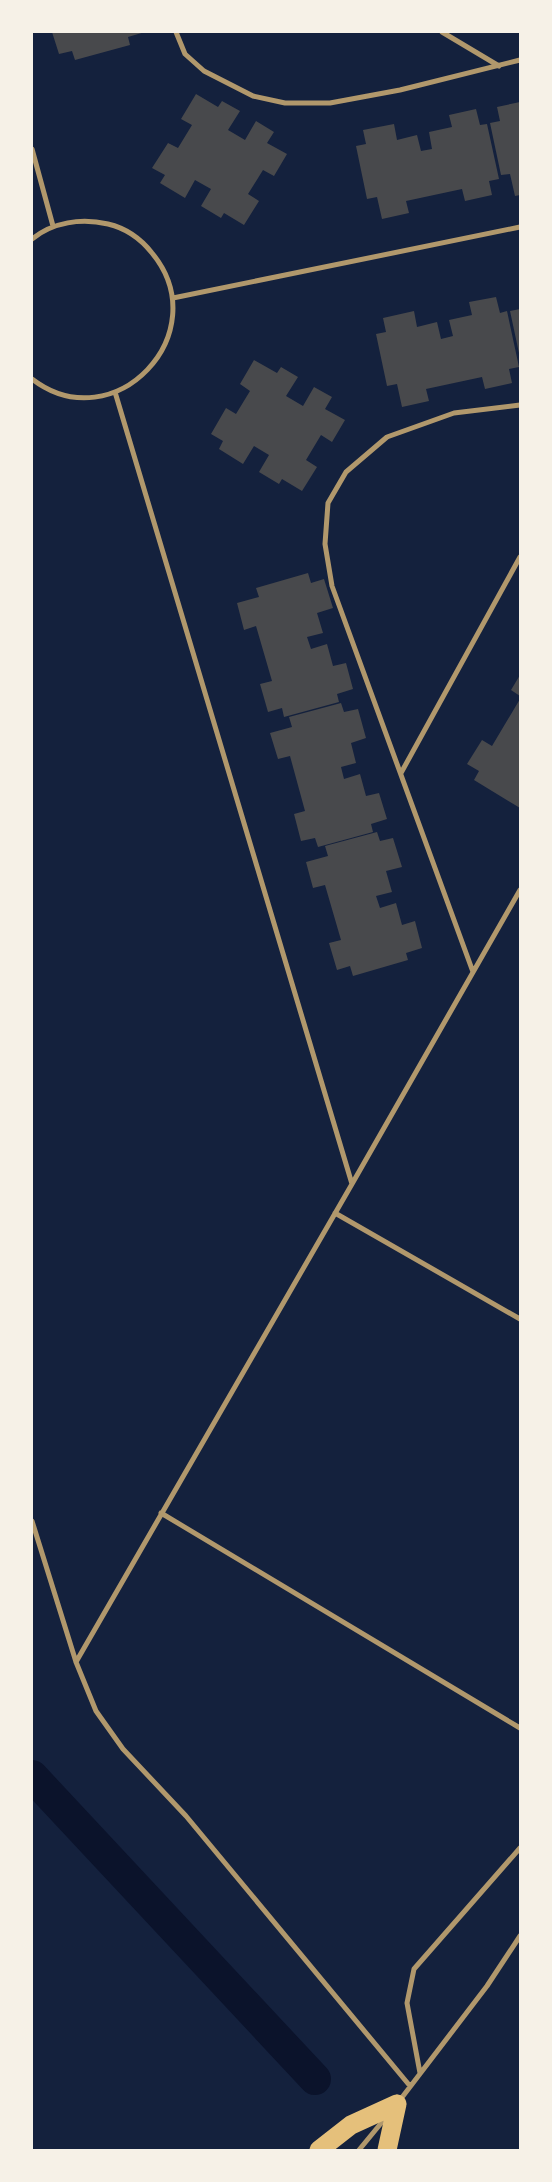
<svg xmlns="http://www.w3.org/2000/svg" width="552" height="2182" font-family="'Open Sans',sans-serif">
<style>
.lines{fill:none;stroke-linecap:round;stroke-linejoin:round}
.canal{stroke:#0b132b;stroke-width:32}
.building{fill:#48494c}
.service{stroke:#b1986c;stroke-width:5}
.trunk{stroke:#e5c07b;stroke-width:19}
</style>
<rect width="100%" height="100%" fill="#14213d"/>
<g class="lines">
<path class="canal" d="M 32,1776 L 315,2079"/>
</g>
<path class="building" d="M 52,32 L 145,32 L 128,37 L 130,45 L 75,60 L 72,51 L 59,54 Z
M 196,94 L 218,107 L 222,101 L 240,111 L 228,130 L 245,140 L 256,121 L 274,132 L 267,143 L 287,154 L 274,176 L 263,170 L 248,194 L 259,201 L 244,225 L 224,213 L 221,218 L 201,206 L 211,189 L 195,180 L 185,198 L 160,183 L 165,175 L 152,168 L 168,143 L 178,148 L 192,125 L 181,119 Z
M 520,102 L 520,195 L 515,196 L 510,174 L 501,175 L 490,123 L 500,121 L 497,107 Z
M 476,109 L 480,125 L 487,124 L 499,179 L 489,181 L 492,195 L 465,201 L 462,189 L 406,201 L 409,213 L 382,219 L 377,197 L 367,199 L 356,146 L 366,144 L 363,130 L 394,124 L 397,140 L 417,135 L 421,151 L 432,149 L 429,132 L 452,127 L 449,115 Z
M 496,297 L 500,313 L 507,311 L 519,367 L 509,369 L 512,383 L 485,389 L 482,377 L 426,389 L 429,401 L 402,407 L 397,384 L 387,386 L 376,334 L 386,332 L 383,318 L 414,311 L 417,327 L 437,322 L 441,339 L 453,336 L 449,320 L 472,315 L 469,302 Z
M 520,309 L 520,353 L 519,353 L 510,311 Z
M 254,360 L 277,373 L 281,367 L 298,377 L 286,396 L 303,406 L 314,387 L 332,397 L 325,409 L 345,420 L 332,442 L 321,435 L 306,460 L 317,467 L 302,491 L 282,479 L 279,484 L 259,472 L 269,455 L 254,446 L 243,464 L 219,449 L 223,441 L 211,434 L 226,408 L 236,414 L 250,391 L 240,384 Z
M 308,573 L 311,583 L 324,579 L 333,608 L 317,613 L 323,633 L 307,637 L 311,649 L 327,644 L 333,666 L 346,663 L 353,689 L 337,694 L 339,702 L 284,717 L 282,708 L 268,712 L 260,684 L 272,681 L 256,626 L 244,630 L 237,603 L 259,597 L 256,588 Z
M 520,675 L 520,696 L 511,690 Z
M 520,699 L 520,808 L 474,780 L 479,771 L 467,764 L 482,740 L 492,746 Z
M 341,703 L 344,712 L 358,709 L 366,738 L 351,743 L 356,763 L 341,767 L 344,779 L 360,774 L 366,796 L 379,793 L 387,819 L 371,824 L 373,832 L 318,847 L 315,838 L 301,841 L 294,814 L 305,811 L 290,756 L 278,759 L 270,733 L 292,727 L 289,717 Z
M 377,832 L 380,841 L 393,838 L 402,867 L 386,871 L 392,892 L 376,896 L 380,908 L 396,903 L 402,925 L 415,921 L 422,948 L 406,953 L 408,960 L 353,976 L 350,966 L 337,970 L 329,943 L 341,940 L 325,885 L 313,888 L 306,862 L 328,856 L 325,846 Z"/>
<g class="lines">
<path class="service" d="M 176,32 L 185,54 L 204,71 L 253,96 L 285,103 L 330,103 L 400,90 L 520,60
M 442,32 L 499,66
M 32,149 L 53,226
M 32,239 C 53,222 81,218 108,224 C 125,228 141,239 152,253 C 218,333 114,442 32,379
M 173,298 L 520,227
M 401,773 L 520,557
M 473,972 L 332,586 L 325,544 L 328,503 L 346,472 L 387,437 L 454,413 L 520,405
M 352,1184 L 520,890
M 335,1213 L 520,1319
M 161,1513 L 520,1728
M 32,1521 L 76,1662 L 96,1711 L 123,1749 L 186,1816 L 410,2086
M 76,1662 L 352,1184 L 115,392
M 420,2073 L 407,2003 L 414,1969 L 520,1848
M 400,2100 L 487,1986 L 520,1936
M 359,2150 L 387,2116"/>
<path class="trunk" d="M 319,2150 L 351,2125 L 397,2104
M 387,2150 L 397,2104"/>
</g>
<rect width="552" height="2182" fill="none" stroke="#f6f1e7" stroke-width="66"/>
</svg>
